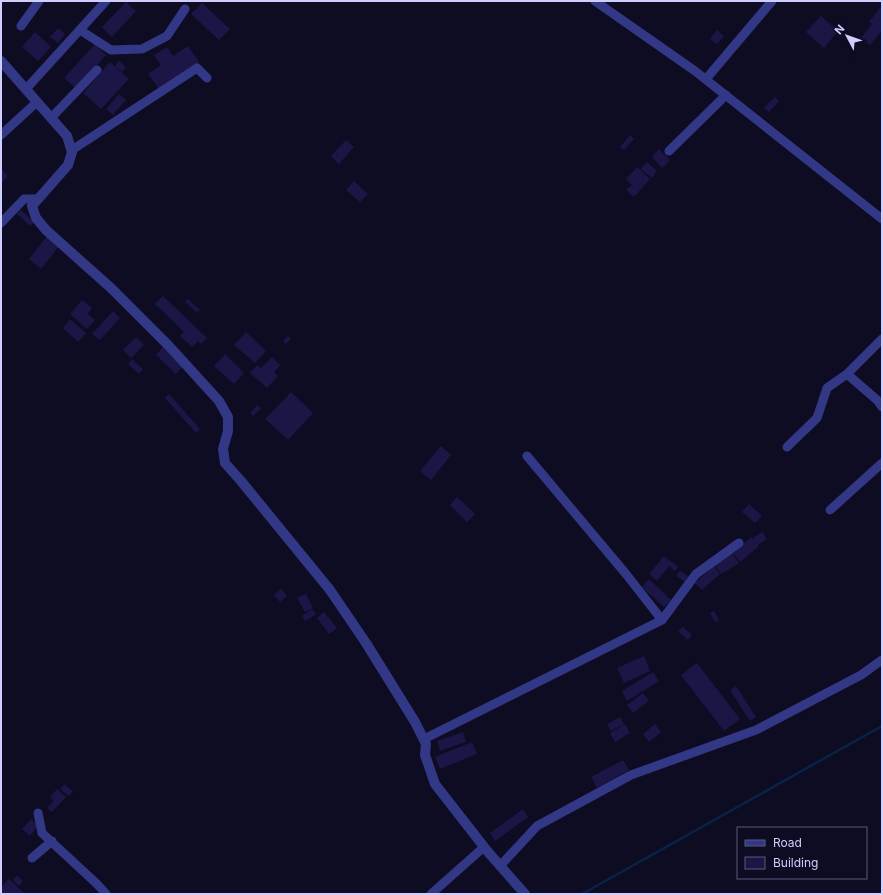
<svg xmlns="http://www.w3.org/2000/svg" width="883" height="895" font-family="Inter,sans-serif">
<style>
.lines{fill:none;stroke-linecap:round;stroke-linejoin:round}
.stream{stroke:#072447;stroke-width:2.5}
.building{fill:#1b1646}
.minor{stroke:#323786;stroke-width:9}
.tertiary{stroke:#323786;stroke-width:10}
</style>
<rect width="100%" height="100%" fill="#0d0c23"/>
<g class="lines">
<path class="stream" d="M 582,894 L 882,726"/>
</g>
<path class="building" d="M 126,2 L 136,11 L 112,37 L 102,27 Z
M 202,3 L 230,29 L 219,40 L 191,14 Z
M 882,5 L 882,30 L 870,45 L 861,38 L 872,24 L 869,22 Z
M 821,16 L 838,31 L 824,48 L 806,32 Z
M 58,28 L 65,34 L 58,43 L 50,37 Z
M 717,30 L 724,36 L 717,44 L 710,39 Z
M 35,32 L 51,47 L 38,61 L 22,47 Z
M 95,44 L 106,55 L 76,88 L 64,78 Z
M 188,46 L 199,62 L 159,89 L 148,74 L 161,65 L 154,55 L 167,47 L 173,56 Z
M 119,61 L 126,67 L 122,72 L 115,66 Z
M 110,62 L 129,79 L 101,109 L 83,93 Z
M 119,94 L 126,100 L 113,115 L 106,109 Z
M 775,97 L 779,101 L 769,112 L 764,108 Z
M 630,135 L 634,139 L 624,150 L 620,147 Z
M 346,140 L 354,147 L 339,164 L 331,156 Z
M 659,149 L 670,160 L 662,168 L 652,157 Z
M 647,162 L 657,171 L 652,178 L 641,169 Z
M 637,167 L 650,179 L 634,197 L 626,190 L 632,185 L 626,179 Z
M 1,169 L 8,176 L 1,183 Z
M 354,181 L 368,194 L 360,202 L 346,190 Z
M 21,210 L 34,222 L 30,226 L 17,214 Z
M 48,235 L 60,245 L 41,269 L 29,259 Z
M 163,296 L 207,338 L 201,344 L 198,341 L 192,347 L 180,336 L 184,332 L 155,304 Z
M 188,299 L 200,310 L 197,313 L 185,302 Z
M 82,300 L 92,308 L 88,314 L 95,320 L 87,329 L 70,314 Z
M 113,311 L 120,318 L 100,340 L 92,334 Z
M 70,319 L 86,333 L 78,342 L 63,328 Z
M 246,332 L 266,351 L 255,363 L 234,345 Z
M 288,336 L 291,339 L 286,344 L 283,341 Z
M 136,337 L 144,345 L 131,358 L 123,350 Z
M 163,347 L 183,366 L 176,374 L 156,355 Z
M 225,354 L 244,373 L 234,384 L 214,366 Z
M 272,357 L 280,365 L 274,372 L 278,376 L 267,388 L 250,373 L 257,365 L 261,368 Z
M 132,359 L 143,369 L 139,374 L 128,364 Z
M 291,392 L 313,413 L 288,440 L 265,419 Z
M 169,394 L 200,429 L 196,433 L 165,398 Z
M 257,405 L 261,408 L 253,416 L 250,413 Z
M 441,446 L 451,455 L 431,480 L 420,471 Z
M 457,497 L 475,514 L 467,522 L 450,505 Z
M 749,504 L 762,516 L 755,523 L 742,512 Z
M 762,532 L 767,539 L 758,545 L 753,538 Z
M 751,537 L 759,546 L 740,562 L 733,553 Z
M 732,553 L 739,563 L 721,574 L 715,565 Z
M 664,556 L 678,567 L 675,571 L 669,566 L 657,581 L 649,574 Z
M 714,566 L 720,574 L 702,590 L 695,583 Z
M 680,571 L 688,576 L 685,582 L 676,576 Z
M 649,579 L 671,600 L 664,607 L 642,587 Z
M 281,589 L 287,596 L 280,602 L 274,595 Z
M 306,594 L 313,608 L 305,612 L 297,598 Z
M 312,609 L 316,614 L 305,621 L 302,616 Z
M 714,611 L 719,620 L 715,622 L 710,613 Z
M 324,612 L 337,628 L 329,634 L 317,618 Z
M 683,627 L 692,635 L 688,640 L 678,631 Z
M 644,656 L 650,671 L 624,683 L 617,668 Z
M 697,663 L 740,719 L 724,731 L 681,675 Z
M 653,672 L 659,681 L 627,701 L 622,691 Z
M 736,686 L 756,717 L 750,721 L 730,690 Z
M 643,693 L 649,701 L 633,713 L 627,705 Z
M 620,717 L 624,724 L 611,731 L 607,724 Z
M 625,724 L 630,733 L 615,742 L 610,733 Z
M 655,724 L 661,732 L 649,742 L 643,734 Z
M 463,732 L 466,742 L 440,751 L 437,741 Z
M 472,742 L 477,754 L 440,769 L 435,757 Z
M 623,760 L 629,770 L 597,788 L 591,777 Z
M 64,784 L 73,791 L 69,796 L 60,789 Z
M 57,789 L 66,797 L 52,812 L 47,808 L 54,801 L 50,797 Z
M 523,809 L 528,817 L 495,841 L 490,833 Z
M 31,819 L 38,826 L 30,836 L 22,829 Z
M 17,875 L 23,881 L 19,886 L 13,880 Z
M 9,879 L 24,893 L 23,894 L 1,894 L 1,887 Z"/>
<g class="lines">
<path class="minor" d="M 595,1 L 695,71 L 882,219
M 21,26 L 39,1
M 80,30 L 111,50 L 142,49 L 167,36 L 185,9
M 706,79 L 772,1
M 26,89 L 106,1
M 51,118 L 97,70
M 1,135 L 37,102
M 72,150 L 197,68 L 207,78
M 669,151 L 726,95
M 1,223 L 24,199 L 37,199
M 847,374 L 877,400 L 882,407
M 787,447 L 817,418 L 827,388 L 847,374 L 882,339
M 527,456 L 626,574 L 662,620
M 830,510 L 882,463
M 424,739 L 662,620 L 696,574 L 739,543
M 38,813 L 42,833 L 97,884 L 106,894
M 32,858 L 52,841
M 500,866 L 537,826 L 631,775 L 756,730 L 861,675 L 882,660
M 431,894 L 484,847"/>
<path class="tertiary" d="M 1,61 L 67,136 L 72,152 L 68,165 L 32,206 L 36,218 L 46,230 L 111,288 L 169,346 L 219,401 L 228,417 L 228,431 L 223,449 L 225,463 L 241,481 L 330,590 L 366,643 L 415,722 L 426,744 L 425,755 L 435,784 L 488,852 L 525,894"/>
</g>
<rect width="883" height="895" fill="none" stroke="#ceceff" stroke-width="4"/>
<rect x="737" y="827" width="130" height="52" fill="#0d0c23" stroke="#5a5a7b"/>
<rect x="745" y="840" width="20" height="6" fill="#323786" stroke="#5a5a7b"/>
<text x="773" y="847" font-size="12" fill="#ceceff">Road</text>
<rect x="745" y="857" width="20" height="12" fill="#1b1646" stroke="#5a5a7b"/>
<text x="773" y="867" font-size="12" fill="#ceceff">Building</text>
<g transform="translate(847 36) rotate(311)" stroke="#0d0c23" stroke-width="3" paint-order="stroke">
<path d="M0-3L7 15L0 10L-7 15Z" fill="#ceceff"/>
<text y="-6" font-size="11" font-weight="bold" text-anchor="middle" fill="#ceceff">N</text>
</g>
</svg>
